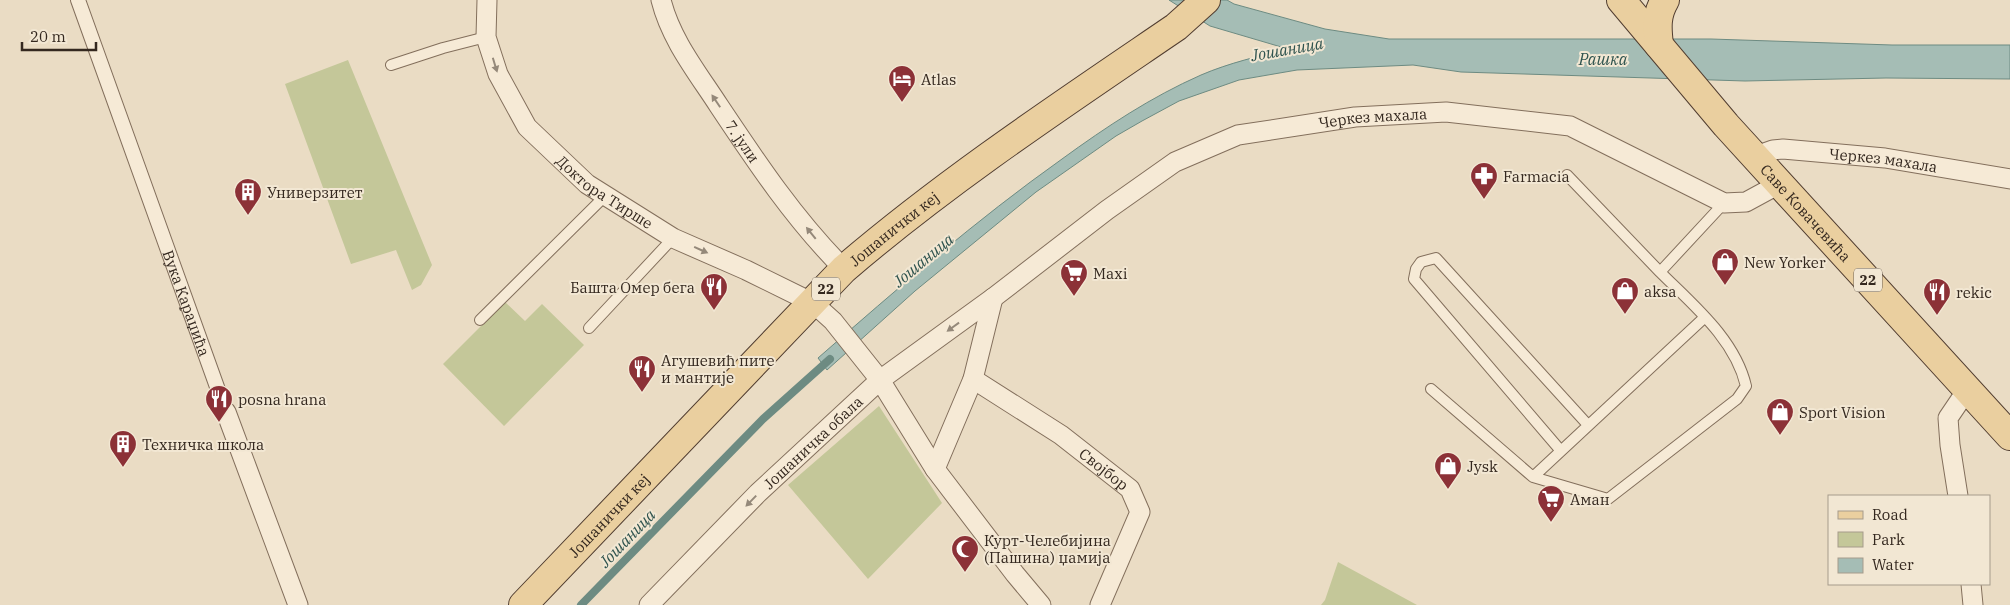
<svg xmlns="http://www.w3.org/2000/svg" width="2010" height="605" font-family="'IBM Plex Serif',serif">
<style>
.green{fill:#c4c799}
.water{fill:#a5bdb5;stroke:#6d8b82}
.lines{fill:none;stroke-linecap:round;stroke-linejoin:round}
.stream{stroke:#6d8b82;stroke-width:8}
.service-casing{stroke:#836f5c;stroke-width:12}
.pedestrian-casing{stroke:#836f5c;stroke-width:16}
.minor-casing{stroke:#836f5c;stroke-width:21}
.primary-casing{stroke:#513d30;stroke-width:30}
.service{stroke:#f6ead6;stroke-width:10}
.pedestrian{stroke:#f6ead6;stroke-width:14}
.minor{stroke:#f6ead6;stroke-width:19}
.primary{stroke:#eacf9f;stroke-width:28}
.oneway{fill:#95897a}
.labels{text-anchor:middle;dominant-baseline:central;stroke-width:4;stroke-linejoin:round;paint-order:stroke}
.shield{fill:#f2e7d3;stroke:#6d6155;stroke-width:1}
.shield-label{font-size:14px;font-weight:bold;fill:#34281f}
.poi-label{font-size:15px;fill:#34281f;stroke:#f2e7d3;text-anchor:start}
.street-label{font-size:15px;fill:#34281f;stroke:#f2e7d3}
.water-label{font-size:16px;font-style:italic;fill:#2f534e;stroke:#f2e7d3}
</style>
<rect width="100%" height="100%" fill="#eadcc4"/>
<path class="green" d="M 348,60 L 432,265 L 421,285 L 412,290 L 396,250 L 351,264 L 285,84 Z
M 505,302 L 525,321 L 542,304 L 584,345 L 504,426 L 443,364 Z
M 879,406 L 942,503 L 868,579 L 788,485 Z
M 1338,562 L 1417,605 L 1321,605 L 1325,600 Z"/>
<path class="water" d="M 1169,0 L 1227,0 L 1234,4 L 1325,29 L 1389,39 L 1711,39 L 1892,45 L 2010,45 L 2010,79 L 1886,78 L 1745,81 L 1461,72 L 1413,65 L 1297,70 L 1239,80 L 1179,101 L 1142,121 L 1116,136 L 1036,192 L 915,291 L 827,370 L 818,358 C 897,289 976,220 1062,159 C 1106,127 1151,97 1201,75 C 1229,63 1259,56 1288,49 L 1210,26 Z"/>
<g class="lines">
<path class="stream" d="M 581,605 L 763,419 L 830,359"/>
<defs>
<path id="service" d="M 391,65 L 443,48 L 486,37
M 1567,175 L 1660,272
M 1705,317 L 1533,477 L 1608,499 L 1737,399 L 1746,386 C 1735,339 1693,305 1660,272 L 1724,203
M 480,320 L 606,195
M 589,328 L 673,238
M 1431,389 L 1533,477
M 1561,451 L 1414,279 L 1416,269 L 1421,262 L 1436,258 L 1588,425"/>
<g id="pedestrian">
<path id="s1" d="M 78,0 L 226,412"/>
</g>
<g id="minor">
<path id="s2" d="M 487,0 L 486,37 L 498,74 L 527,127 L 587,184 L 673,238 L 746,270 L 813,303 L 833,321 L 880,380 L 935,469 L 1015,574 L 1041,605"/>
<path id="s3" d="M 661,0 C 671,40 697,72 719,106 C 757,163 795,220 844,269"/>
<path id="s4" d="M 1756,156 L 1773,150 L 1783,149 L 1885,158 L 2010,179"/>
<path id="s5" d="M 973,379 L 1061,435 L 1130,489 L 1140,512 L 1100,605"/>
<path d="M 226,412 L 298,605"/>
<path d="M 935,469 L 973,379 L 993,298"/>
<path d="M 1958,496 L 1950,445 L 1948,418 L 1967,390"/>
<path d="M 1971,584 L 1973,605"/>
<path id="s6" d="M 649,605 L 758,493 L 880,380 L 993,298 L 1107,210 L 1175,162 L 1238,135 L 1355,117 L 1446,112 L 1570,126 L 1724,203 L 1746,202 L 1781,183"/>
</g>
<g id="primary">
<path id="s7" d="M 1621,0 L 1726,125 L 2010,436"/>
<path d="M 1659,45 C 1657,28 1656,15 1665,0"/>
<path id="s8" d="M 523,605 L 844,269 C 948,180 1063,104 1176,27 L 1206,0"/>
</g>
</defs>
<use href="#service" class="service-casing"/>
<use href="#pedestrian" class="pedestrian-casing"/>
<use href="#minor" class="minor-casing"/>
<use href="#primary" class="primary-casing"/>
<use href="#service" class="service"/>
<use href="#pedestrian" class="pedestrian"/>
<use href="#minor" class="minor"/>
<use href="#primary" class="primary"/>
</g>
<defs><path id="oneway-solid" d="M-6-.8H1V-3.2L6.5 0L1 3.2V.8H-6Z" transform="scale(1.25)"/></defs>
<g class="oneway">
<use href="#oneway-solid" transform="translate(495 65) rotate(73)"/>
<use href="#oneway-solid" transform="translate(716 101) rotate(-124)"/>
<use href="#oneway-solid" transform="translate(811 233) rotate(-129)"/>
<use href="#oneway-solid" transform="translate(701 250) rotate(24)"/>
<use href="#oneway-solid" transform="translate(953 327) rotate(144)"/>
<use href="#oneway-solid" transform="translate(751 501) rotate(134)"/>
</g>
<defs>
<symbol id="hotel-pin" viewBox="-11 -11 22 30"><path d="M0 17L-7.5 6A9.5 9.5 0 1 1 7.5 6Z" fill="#8c3137" stroke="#f2e7d3"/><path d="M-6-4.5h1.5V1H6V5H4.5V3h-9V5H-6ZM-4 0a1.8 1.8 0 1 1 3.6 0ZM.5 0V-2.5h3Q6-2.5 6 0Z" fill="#fff"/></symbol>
<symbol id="pharmacy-pin" viewBox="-11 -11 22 30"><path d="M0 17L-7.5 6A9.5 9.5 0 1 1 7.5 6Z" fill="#8c3137" stroke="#f2e7d3"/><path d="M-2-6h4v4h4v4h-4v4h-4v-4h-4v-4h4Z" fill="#fff"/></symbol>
<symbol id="building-pin" viewBox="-11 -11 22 30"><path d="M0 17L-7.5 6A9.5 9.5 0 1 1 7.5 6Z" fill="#8c3137" stroke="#f2e7d3"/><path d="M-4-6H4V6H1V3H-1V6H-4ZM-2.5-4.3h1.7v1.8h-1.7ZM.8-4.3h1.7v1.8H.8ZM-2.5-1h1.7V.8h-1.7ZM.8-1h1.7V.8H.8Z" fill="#fff"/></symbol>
<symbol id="shop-pin" viewBox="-11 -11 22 30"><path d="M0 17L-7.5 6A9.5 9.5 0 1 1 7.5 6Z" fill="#8c3137" stroke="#f2e7d3"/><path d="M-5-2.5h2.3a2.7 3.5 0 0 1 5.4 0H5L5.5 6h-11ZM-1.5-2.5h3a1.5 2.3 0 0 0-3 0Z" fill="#fff"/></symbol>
<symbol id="supermarket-pin" viewBox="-11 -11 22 30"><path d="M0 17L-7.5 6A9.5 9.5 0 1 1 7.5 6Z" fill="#8c3137" stroke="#f2e7d3"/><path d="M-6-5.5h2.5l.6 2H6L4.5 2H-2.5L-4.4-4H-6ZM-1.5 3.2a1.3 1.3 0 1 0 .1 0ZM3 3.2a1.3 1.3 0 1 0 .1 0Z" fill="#fff"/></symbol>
<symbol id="restaurant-pin" viewBox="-11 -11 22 30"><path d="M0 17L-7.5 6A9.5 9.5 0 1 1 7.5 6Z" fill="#8c3137" stroke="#f2e7d3"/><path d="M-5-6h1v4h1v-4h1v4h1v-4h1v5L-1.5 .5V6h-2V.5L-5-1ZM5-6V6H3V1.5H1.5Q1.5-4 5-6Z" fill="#fff"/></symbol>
<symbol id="mosque-pin" viewBox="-11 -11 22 30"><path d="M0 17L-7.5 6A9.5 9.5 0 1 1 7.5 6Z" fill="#8c3137" stroke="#f2e7d3"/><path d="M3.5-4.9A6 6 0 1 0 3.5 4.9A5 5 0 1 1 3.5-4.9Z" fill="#fff"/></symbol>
</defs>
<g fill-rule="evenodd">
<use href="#hotel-pin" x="886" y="63" width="32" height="43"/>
<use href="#pharmacy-pin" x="1468" y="160" width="32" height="43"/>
<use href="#building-pin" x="232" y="176" width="32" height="43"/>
<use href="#shop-pin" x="1709" y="246" width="32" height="43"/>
<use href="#supermarket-pin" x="1058" y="257" width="32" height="43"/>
<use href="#restaurant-pin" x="698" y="271" width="32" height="43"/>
<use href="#shop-pin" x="1609" y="275" width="32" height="43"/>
<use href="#restaurant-pin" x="1921" y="276" width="32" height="43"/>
<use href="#restaurant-pin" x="626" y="353" width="32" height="43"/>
<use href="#restaurant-pin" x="203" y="383" width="32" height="43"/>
<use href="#shop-pin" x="1764" y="396" width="32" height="43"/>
<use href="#building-pin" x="107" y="428" width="32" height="43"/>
<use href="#shop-pin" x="1432" y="450" width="32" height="43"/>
<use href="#supermarket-pin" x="1535" y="483" width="32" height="43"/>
<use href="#mosque-pin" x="949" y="533" width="32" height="43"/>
</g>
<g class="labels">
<g class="shield">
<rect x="1854" y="268.5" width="28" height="23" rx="4"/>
<rect x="812" y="277.5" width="28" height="23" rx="4"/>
</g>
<g class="shield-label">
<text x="1868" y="280">22</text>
<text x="826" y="289">22</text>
</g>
<g class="poi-label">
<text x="921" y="79">Atlas</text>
<text x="1503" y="176">Farmacia</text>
<text x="267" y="192">Универзитет</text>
<text x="1744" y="262">New Yorker</text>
<text x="1093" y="273">Maxi</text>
<text x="695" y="287" text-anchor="end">Башта Омер бега</text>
<text x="1644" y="291">aksa</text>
<text x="1956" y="292">rekic</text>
<text x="661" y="360">Агушевић пите<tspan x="661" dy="17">и мантије</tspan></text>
<text x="238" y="399">posna hrana</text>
<text x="1799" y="412">Sport Vision</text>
<text x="142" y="444">Техничка школа</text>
<text x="1467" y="466">Jysk</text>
<text x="1570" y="499">Аман</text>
<text x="984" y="540">Курт-Челебијина<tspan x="984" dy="17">(Пашина) џамија</tspan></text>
</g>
<g class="street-label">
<text stroke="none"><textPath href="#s6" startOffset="894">Черкез махала</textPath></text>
<text stroke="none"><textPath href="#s3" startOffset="164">7. јули</textPath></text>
<text stroke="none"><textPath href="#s4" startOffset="129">Черкез махала</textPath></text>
<text stroke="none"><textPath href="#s2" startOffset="238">Доктора Тирше</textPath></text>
<text stroke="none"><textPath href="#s7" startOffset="282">Саве Ковачевића</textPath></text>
<text stroke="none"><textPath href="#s8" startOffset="529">Јошанички кеј</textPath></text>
<text stroke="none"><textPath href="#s1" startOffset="322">Вука Караџића</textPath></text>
<text stroke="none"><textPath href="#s6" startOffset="231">Јошаничка обала</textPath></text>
<text stroke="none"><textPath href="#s5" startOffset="159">Својбор</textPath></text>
<text stroke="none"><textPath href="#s8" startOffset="124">Јошанички кеј</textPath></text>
</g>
<g class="water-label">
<text transform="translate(1287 49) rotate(-10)">Јошаница</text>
<text x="1603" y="59">Рашка</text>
<text transform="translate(923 260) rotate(-40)">Јошаница</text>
<text transform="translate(627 538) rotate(-46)">Јошаница</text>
</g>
</g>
<rect x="1828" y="495" width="162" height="90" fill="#f2e7d3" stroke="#a69b8b"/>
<rect x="1838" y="511" width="25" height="8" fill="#eacf9f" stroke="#a69b8b"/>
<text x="1872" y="520" font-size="15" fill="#34281f">Road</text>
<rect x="1838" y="532" width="25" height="15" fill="#c4c799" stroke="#a69b8b"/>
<text x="1872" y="545" font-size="15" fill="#34281f">Park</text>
<rect x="1838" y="558" width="25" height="15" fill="#a5bdb5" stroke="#a69b8b"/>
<text x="1872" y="570" font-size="15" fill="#34281f">Water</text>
<path d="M22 42v8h74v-8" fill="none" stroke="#34281f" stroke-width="2.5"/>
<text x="30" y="42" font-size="15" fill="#34281f" stroke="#f2e7d3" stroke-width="4" paint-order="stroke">20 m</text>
</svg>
